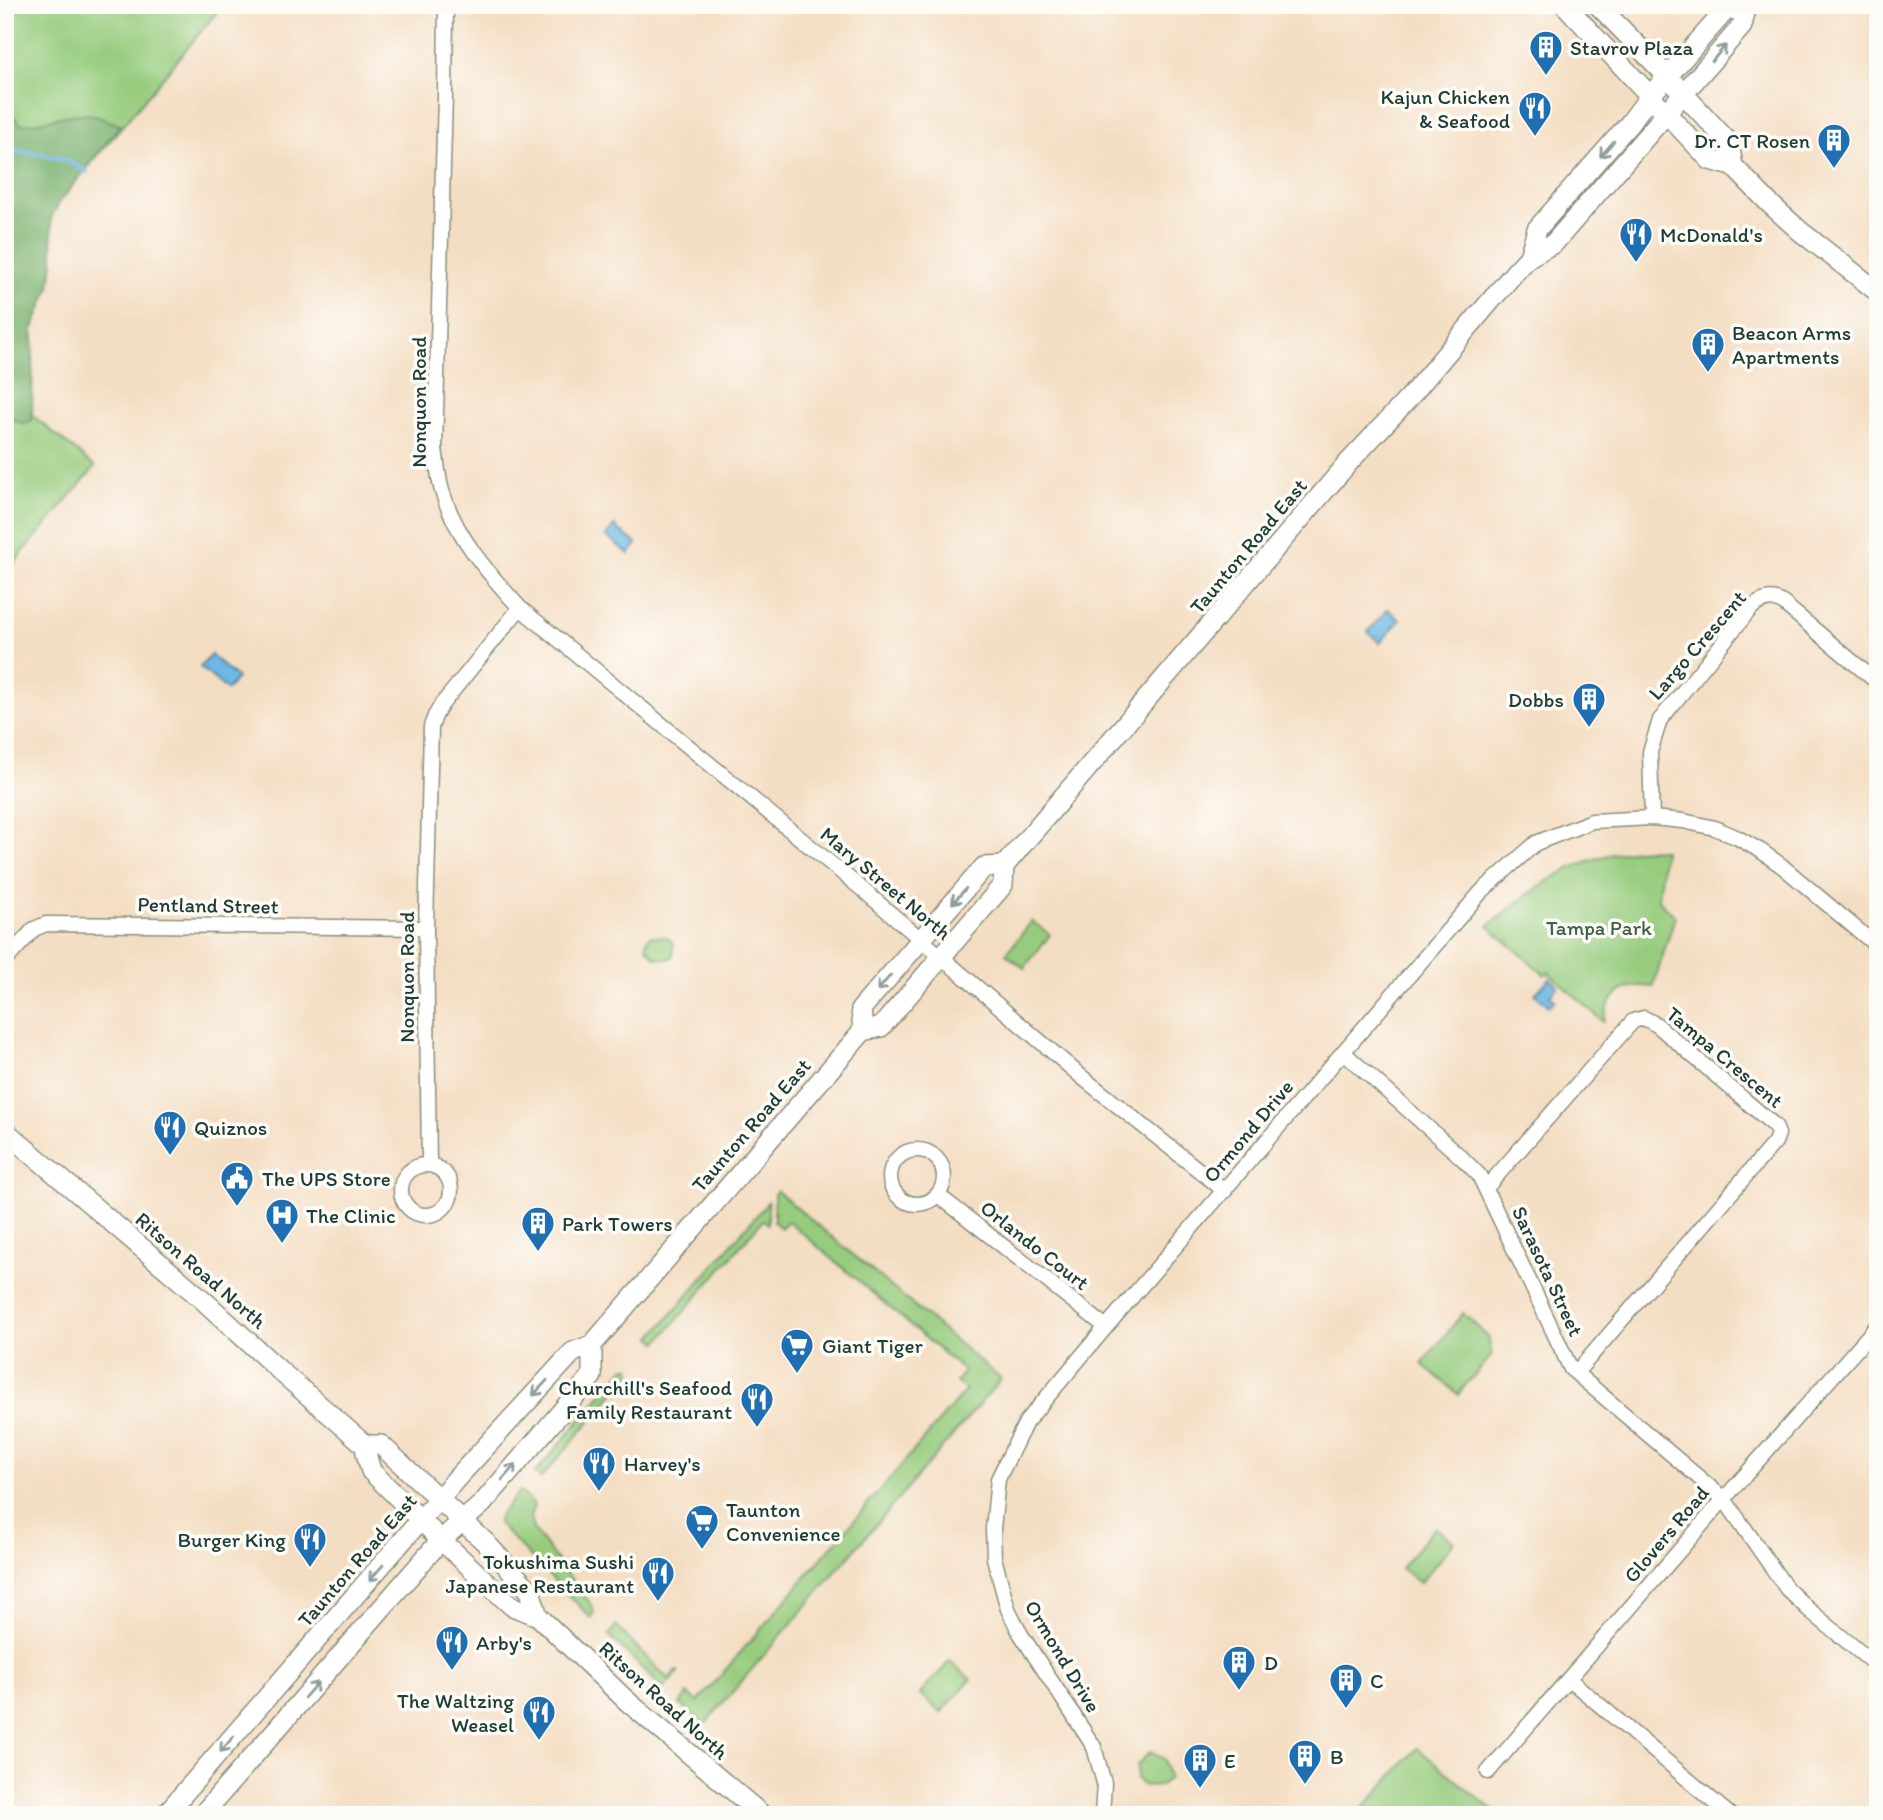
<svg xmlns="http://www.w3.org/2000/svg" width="1883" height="1820" font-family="Itim,sans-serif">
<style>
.green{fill:#97cc7e;stroke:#5b8459;stroke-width:2}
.forest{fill:#79b06d;stroke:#4c7650;stroke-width:2}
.water{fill:#6eb7e6;stroke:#467a8d;stroke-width:2}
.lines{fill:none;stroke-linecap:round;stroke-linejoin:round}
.stream{stroke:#6eb7e6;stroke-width:4.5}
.minor-casing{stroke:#8a8e7c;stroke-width:17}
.major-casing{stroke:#8a8e7c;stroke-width:22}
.minor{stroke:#fff;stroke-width:14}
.major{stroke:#fff;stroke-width:19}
.oneway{stroke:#8f9e9a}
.labels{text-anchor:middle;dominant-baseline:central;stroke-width:7;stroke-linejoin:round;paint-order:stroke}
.poi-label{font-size:21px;fill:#1f3d34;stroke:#fdfcf7;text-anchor:start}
.street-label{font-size:21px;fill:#1f3d34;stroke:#fdfcf7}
.park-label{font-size:21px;fill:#3d6146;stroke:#fdfcf7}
</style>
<rect width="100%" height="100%" fill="#fdfcf7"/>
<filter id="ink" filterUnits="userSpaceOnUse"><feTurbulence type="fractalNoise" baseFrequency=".0143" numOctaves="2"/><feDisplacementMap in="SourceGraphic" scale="14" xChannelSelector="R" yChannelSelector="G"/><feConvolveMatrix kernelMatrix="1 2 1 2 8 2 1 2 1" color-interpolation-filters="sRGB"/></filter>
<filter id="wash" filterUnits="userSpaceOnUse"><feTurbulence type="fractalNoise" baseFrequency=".00686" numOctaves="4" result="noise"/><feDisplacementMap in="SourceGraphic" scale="28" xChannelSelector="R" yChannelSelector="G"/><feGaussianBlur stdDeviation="1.57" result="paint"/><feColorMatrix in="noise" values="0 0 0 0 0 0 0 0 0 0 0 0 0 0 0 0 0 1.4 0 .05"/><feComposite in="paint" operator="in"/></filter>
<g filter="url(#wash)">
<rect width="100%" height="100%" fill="#f4dec3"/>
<path class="green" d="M 5,5 L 223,5 L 35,231 L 15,401 L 95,467 L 8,570 L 5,568 Z
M 1648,849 L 1664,850 L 1658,899 L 1675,916 L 1653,987 C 1625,982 1608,994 1604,1022 L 1548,972 L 1545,975 L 1488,926 C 1542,883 1576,854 1648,849 Z
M 1032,921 L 1050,935 L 1024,968 L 1006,954 Z
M 650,936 L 667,937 L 673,943 L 673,956 L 669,959 L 656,958 L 646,947 L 647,940 Z
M 777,1191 L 1001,1379 L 705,1724 L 680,1704 L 687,1694 L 698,1702 L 966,1390 L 956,1382 L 964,1371 L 788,1221 L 781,1228 L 774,1222 L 774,1194 Z
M 768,1202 L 768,1224 L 763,1220 L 658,1342 L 652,1337 Z
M 1463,1313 L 1488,1337 L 1492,1355 L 1458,1394 L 1422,1364 Z
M 625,1367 L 630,1367 L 632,1372 L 541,1478 L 535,1473 Z
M 520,1491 L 534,1505 L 530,1517 L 533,1529 L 592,1606 L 594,1613 L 591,1618 L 498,1524 L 499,1516 Z
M 1435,1527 L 1454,1542 L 1420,1583 L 1401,1568 Z
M 616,1626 L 668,1679 L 676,1671 L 678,1671 L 678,1673 L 663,1689 L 609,1635 Z
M 950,1661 L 971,1679 L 941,1713 L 920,1694 Z
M 1417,1748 L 1499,1815 L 1357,1815 Z
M 1150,1752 L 1164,1759 L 1169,1778 L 1160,1785 L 1143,1786 L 1137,1779 L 1137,1765 Z"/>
<path class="forest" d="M 5,95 L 12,115 L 21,124 C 43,124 66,112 88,114 C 99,116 109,121 120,125 L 59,203 L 51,218 L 53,262 L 50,287 L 33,328 L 32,421 L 26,424 L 9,418 L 5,415 Z"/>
<path class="water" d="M 614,526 L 637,544 L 629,554 L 606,536 Z
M 1388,609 L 1400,620 L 1380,643 L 1368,632 Z
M 211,655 L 237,678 L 227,690 L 200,667 Z
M 1550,978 L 1558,986 L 1550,995 L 1555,1000 L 1549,1006 L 1535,994 Z"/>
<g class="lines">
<path class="stream" d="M 5,150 L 41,154 L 68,161 L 87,172"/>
</g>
</g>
<g filter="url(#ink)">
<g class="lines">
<defs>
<path id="minor" d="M 446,5 L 445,96 L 435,448 C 437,462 438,477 442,491 C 456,537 488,573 520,608 L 863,890 L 1083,1078 L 1225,1191
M 1652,818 L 1650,752 L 1660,720 L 1752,607 C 1764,599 1772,596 1784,604 L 1878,683
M 5,961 L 34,929 L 46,924 L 426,928
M 1343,1052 L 1462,1158 L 1479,1175 L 1571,1369 L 1724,1499 L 1787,1589 L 1809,1610 L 1878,1667
M890 1177a27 27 0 1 1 54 0a27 27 0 1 1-54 0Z
M 429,1164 L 426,928 L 431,727 L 435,716 L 442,704 L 520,608
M401 1190a25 25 0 1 1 50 0a25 25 0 1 1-50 0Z
M 1486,1188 L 1633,1021 L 1644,1018 L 1657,1025 L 1775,1126 L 1778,1134 L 1775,1142 L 1576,1373
M 938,1195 L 1106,1327
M 1570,1680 L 1730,1815
M 1488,1772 L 1724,1499 L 1878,1325
M 1102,1815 L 1104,1783 L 1094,1747 L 1020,1633 L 1008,1609 L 994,1558 L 993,1529 L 998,1479 L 1026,1422 L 1106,1327 L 1481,892 L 1536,843 L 1592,821 L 1652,818 L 1683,821 L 1715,828 L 1738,838 L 1761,851 L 1782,866 L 1878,947"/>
<path id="major" d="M 1565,5 L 1710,160 L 1733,166
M 1598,5 L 1668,77 L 1729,143 L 1733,166 L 1769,203 L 1800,231 L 1878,292
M 1529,257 L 1537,229 L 1629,124 L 1650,96 L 1726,10 L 1746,8
M 863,1031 L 861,1009 L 984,867 L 1004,866
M 5,1131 L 203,1300 L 279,1370 L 365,1445 L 381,1445 L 485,1542 L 530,1591 L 538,1616
M 365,1445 L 366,1453 L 371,1471 L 441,1540 L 512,1606 L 538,1616 L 627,1701 L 762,1815
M 165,1815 L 456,1479 L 573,1352 L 592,1345 L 863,1031 L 881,1027 L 1003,885 L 1004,866 L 1349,462 L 1408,399 L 1515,272 L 1529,257 L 1554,243 L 1742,26 L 1746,8 L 1748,5
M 202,1815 L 441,1540 L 482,1504 L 592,1376 L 592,1345"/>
</defs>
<use href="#minor" class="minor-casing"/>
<use href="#major" class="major-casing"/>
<use href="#minor" class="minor"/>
<use href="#major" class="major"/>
</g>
<defs><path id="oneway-shaft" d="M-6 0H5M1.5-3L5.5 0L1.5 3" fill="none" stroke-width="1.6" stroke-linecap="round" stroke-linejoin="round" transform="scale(1.75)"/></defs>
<g class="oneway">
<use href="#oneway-shaft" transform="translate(1719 53) rotate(-49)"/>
<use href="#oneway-shaft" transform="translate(1607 149) rotate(131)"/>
<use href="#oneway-shaft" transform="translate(959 896) rotate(132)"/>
<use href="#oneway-shaft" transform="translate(884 983) rotate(130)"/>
<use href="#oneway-shaft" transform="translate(540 1388) rotate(133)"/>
<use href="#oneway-shaft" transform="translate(509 1472) rotate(-49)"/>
<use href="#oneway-shaft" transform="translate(376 1573) rotate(131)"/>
<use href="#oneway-shaft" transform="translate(311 1690) rotate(-49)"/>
<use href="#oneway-shaft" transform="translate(227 1744) rotate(131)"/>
</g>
</g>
<defs>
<symbol id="building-pin" viewBox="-11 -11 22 30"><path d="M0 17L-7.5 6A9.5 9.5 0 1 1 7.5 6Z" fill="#1f6fb2" stroke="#fdfcf7"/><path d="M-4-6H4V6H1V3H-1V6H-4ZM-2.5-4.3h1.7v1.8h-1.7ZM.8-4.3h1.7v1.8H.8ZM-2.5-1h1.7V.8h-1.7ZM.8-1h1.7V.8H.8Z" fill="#fff"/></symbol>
<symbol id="restaurant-pin" viewBox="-11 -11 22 30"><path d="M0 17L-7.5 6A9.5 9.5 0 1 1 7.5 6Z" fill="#1f6fb2" stroke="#fdfcf7"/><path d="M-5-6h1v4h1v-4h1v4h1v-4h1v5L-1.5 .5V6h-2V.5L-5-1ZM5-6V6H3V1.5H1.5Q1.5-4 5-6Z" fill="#fff"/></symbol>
<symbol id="civic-pin" viewBox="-11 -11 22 30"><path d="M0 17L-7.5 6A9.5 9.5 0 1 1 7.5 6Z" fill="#1f6fb2" stroke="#fdfcf7"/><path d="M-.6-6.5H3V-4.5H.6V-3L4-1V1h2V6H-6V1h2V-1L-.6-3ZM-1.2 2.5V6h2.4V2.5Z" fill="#fff"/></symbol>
<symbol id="hospital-pin" viewBox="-11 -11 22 30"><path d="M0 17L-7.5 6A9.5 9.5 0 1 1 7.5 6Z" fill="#1f6fb2" stroke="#fdfcf7"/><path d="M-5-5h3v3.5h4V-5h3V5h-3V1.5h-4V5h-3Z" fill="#fff"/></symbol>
<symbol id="supermarket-pin" viewBox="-11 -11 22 30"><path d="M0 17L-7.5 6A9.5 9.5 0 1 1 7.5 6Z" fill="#1f6fb2" stroke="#fdfcf7"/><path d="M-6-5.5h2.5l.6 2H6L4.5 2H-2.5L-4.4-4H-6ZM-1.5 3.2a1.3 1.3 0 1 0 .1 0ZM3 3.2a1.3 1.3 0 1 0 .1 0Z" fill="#fff"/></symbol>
</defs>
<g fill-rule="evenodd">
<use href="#building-pin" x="1527" y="28" width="38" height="52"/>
<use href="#restaurant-pin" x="1516" y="89" width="38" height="52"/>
<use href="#building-pin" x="1815" y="121" width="38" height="52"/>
<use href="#restaurant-pin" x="1617" y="215" width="38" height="52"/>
<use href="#building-pin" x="1689" y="325" width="38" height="52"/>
<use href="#building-pin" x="1570" y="680" width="38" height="52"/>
<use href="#restaurant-pin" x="151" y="1108" width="38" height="52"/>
<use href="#civic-pin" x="218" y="1159" width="38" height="52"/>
<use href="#hospital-pin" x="263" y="1196" width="38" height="52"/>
<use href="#building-pin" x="519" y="1204" width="38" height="52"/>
<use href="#supermarket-pin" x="778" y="1326" width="38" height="52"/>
<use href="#restaurant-pin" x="738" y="1380" width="38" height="52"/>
<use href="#restaurant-pin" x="580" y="1444" width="38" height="52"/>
<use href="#supermarket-pin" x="683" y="1502" width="38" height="52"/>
<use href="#restaurant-pin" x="291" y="1520" width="38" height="52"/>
<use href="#restaurant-pin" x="639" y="1554" width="38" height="52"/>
<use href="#restaurant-pin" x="433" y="1623" width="38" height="52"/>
<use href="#building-pin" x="1220" y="1643" width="38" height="52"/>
<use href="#building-pin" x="1327" y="1661" width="38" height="52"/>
<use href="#restaurant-pin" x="520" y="1693" width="38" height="52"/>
<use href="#building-pin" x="1286" y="1737" width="38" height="52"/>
<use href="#building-pin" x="1181" y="1741" width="38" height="52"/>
</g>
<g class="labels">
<g class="poi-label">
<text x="1570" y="47">Stavrov Plaza</text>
<text x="1510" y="96" text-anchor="end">Kajun Chicken<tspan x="1510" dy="24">&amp; Seafood</tspan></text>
<text x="1810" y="140" text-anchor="end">Dr. CT Rosen</text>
<text x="1660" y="234">McDonald's</text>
<text x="1732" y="332">Beacon Arms<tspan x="1732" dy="24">Apartments</tspan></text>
<text x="1564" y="699" text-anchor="end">Dobbs</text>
<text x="194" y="1127">Quiznos</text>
<text x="262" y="1178">The UPS Store</text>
<text x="306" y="1215">The Clinic</text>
<text x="562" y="1223">Park Towers</text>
<text x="822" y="1345">Giant Tiger</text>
<text x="732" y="1387" text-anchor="end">Churchill's Seafood<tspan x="732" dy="24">Family Restaurant</tspan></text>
<text x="624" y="1463">Harvey's</text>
<text x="726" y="1509">Taunton<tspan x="726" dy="24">Convenience</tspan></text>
<text x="286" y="1539" text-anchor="end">Burger King</text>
<text x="634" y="1561" text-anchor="end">Tokushima Sushi<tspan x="634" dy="24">Japanese Restaurant</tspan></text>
<text x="476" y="1642">Arby's</text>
<text x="1264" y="1662">D</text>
<text x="1370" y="1680">C</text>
<text x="514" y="1700" text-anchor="end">The Waltzing<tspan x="514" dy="24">Weasel</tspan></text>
<text x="1330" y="1756">B</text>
<text x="1224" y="1760">E</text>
</g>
<g class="street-label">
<text transform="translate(418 402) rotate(-90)">Nonquon Road</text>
<text transform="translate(1248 546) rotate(-50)">Taunton Road East</text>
<text transform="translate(1697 645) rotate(-49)">Largo Crescent</text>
<text transform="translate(886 883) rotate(40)">Mary Street North</text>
<text transform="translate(208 905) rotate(1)">Pentland Street</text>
<text transform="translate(406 977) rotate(-90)">Nonquon Road</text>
<text transform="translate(1725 1057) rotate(40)">Tampa Crescent</text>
<text transform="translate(751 1125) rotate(-49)">Taunton Road East</text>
<text transform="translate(1248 1131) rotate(-50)">Ormond Drive</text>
<text transform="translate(1035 1245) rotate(38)">Orlando Court</text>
<text transform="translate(201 1270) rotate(41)">Ritson Road North</text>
<text transform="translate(1548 1271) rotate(65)">Sarasota Street</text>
<text transform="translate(1666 1534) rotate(-50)">Glovers Road</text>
<text transform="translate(357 1560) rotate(-49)">Taunton Road East</text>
<text transform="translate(1063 1656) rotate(59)">Ormond Drive</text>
<text transform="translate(664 1700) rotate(42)">Ritson Road North</text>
</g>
<g class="park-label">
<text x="1599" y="927">Tampa Park</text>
</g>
</g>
<rect width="1883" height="1820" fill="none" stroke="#fdfcf7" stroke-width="28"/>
</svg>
